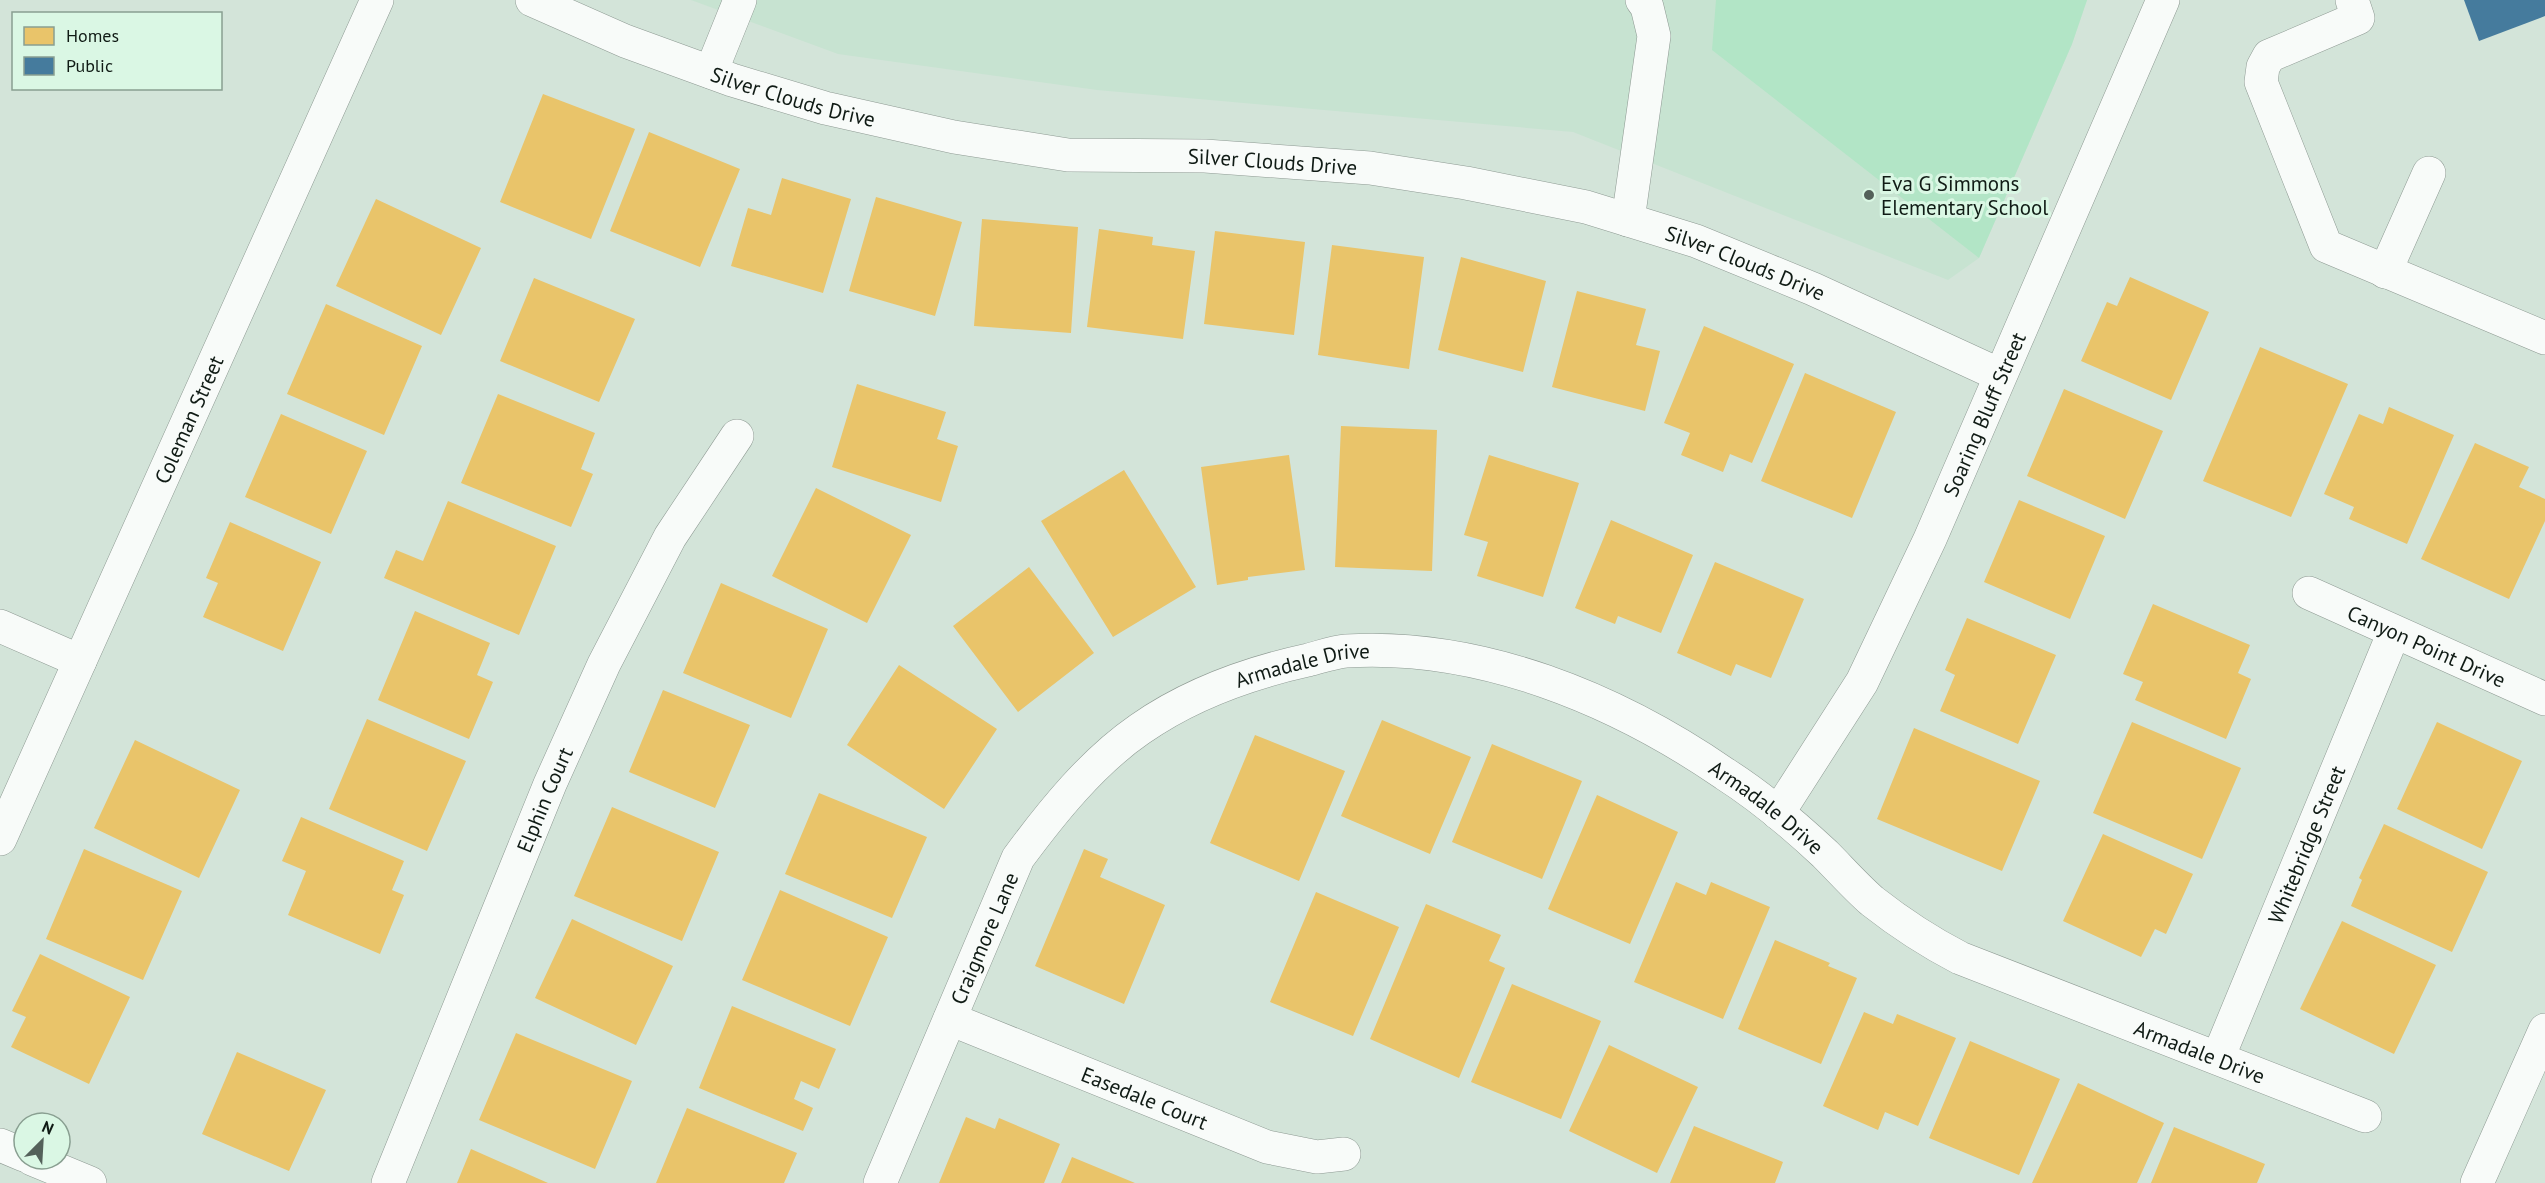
<svg xmlns="http://www.w3.org/2000/svg" width="2545" height="1183" font-family="'PT Sans',sans-serif">
<style>
.built{fill:#c7e3d1}
.green{fill:#b2e5c6}
.homes{fill:#e9c46a}
.public{fill:#457b9d}
.lines{fill:none;stroke-linecap:round;stroke-linejoin:round}
.minor-casing{stroke:#8e9a93;stroke-width:34}
.minor{stroke:#f8fbf9;stroke-width:33}
.poi-dot{fill:#54615a;stroke:#daf7e4;stroke-width:2}
.labels{text-anchor:middle;dominant-baseline:central;stroke-width:6;stroke-linejoin:round;paint-order:stroke}
.street-label{font-size:21px;fill:#101b15;stroke:#daf7e4}
.poi-label{font-size:21px;fill:#101b15;stroke:#daf7e4;text-anchor:start}
</style>
<rect width="100%" height="100%" fill="#d3e4d9"/>
<path class="built" d="M 691,0 L 2087,0 L 2072,44 L 1979,258 L 1948,280 L 1573,132 L 1097,90 L 838,54 Z"/>
<path class="green" d="M 1716,0 L 2087,0 L 2072,44 L 1979,258 L 1712,50 Z"/>
<path class="homes" d="M 543,94 L 635,129 L 591,239 L 500,202 Z
M 649,132 L 740,169 L 700,267 L 610,231 Z
M 782,178 L 851,199 L 823,293 L 731,266 L 748,208 L 771,215 Z
M 876,197 L 962,222 L 935,316 L 849,291 Z
M 376,199 L 481,248 L 441,335 L 336,286 Z
M 982,219 L 1078,227 L 1071,333 L 974,326 Z
M 1099,229 L 1153,237 L 1152,245 L 1195,251 L 1183,339 L 1087,327 Z
M 1215,231 L 1305,242 L 1294,335 L 1204,324 Z
M 1332,245 L 1424,257 L 1409,369 L 1318,355 Z
M 1461,257 L 1546,281 L 1523,372 L 1438,350 Z
M 2130,277 L 2209,312 L 2171,400 L 2081,361 L 2107,302 L 2117,306 Z
M 534,278 L 635,319 L 599,402 L 500,361 Z
M 1577,291 L 1646,309 L 1636,345 L 1660,351 L 1645,411 L 1552,387 Z
M 326,304 L 422,346 L 384,435 L 287,394 Z
M 1704,326 L 1794,364 L 1752,463 L 1730,454 L 1723,472 L 1681,455 L 1690,433 L 1664,423 Z
M 2260,347 L 2348,384 L 2291,517 L 2203,481 Z
M 1805,373 L 1896,412 L 1852,518 L 1761,481 Z
M 857,384 L 946,412 L 937,439 L 958,446 L 941,502 L 832,467 Z
M 2064,389 L 2163,431 L 2125,519 L 2027,476 Z
M 498,394 L 595,433 L 581,469 L 593,474 L 571,527 L 461,483 Z
M 2389,407 L 2454,435 L 2407,544 L 2349,519 L 2354,507 L 2324,494 L 2359,414 L 2383,424 Z
M 281,414 L 367,451 L 331,534 L 245,497 Z
M 1341,426 L 1437,430 L 1432,571 L 1335,567 Z
M 2475,443 L 2529,467 L 2519,487 L 2545,499 L 2545,521 L 2509,599 L 2421,559 Z
M 1289,455 L 1305,570 L 1248,577 L 1248,580 L 1217,585 L 1201,467 Z
M 1489,455 L 1579,483 L 1543,597 L 1477,576 L 1488,542 L 1464,535 Z
M 1124,470 L 1196,587 L 1113,637 L 1041,521 Z
M 816,488 L 911,535 L 867,623 L 772,576 Z
M 2019,500 L 2105,536 L 2070,619 L 1984,582 Z
M 448,501 L 556,546 L 519,635 L 384,578 L 396,550 L 423,561 Z
M 1611,520 L 1693,555 L 1661,633 L 1618,616 L 1615,624 L 1575,608 Z
M 230,522 L 321,562 L 283,651 L 203,617 L 218,583 L 206,578 Z
M 1715,562 L 1804,599 L 1771,678 L 1736,664 L 1731,676 L 1677,653 Z
M 1029,567 L 1094,653 L 1018,712 L 953,626 Z
M 721,583 L 828,629 L 791,718 L 683,673 Z
M 2153,604 L 2250,645 L 2238,673 L 2251,679 L 2226,739 L 2135,700 L 2143,682 L 2123,674 Z
M 415,611 L 490,643 L 477,675 L 493,682 L 469,739 L 378,700 Z
M 1967,618 L 2056,655 L 2018,744 L 1940,711 L 1955,675 L 1945,670 Z
M 899,665 L 997,729 L 944,809 L 847,745 Z
M 663,690 L 750,725 L 715,808 L 629,772 Z
M 367,719 L 466,761 L 427,851 L 329,809 Z
M 1382,720 L 1471,757 L 1430,854 L 1341,816 Z
M 2132,722 L 2241,768 L 2202,859 L 2093,813 Z
M 2437,722 L 2522,761 L 2482,849 L 2397,809 Z
M 1914,728 L 2040,781 L 2002,871 L 1877,819 Z
M 1255,735 L 1345,771 L 1299,881 L 1210,843 Z
M 135,740 L 240,790 L 199,878 L 94,828 Z
M 1492,744 L 1582,781 L 1542,879 L 1452,842 Z
M 819,793 L 927,837 L 892,918 L 785,874 Z
M 1597,795 L 1678,832 L 1630,944 L 1548,909 Z
M 612,807 L 719,852 L 682,941 L 574,896 Z
M 301,817 L 404,861 L 392,890 L 404,895 L 380,954 L 288,915 L 306,871 L 282,861 Z
M 2384,824 L 2488,872 L 2452,952 L 2351,906 L 2362,880 L 2359,878 Z
M 2103,834 L 2193,874 L 2166,934 L 2155,929 L 2141,957 L 2063,921 Z
M 84,849 L 182,891 L 143,980 L 46,939 Z
M 1084,849 L 1108,859 L 1100,877 L 1165,905 L 1124,1004 L 1035,966 Z
M 1676,882 L 1706,895 L 1711,882 L 1770,907 L 1723,1019 L 1634,982 Z
M 780,890 L 888,937 L 850,1026 L 742,980 Z
M 1316,892 L 1399,927 L 1353,1036 L 1270,1002 Z
M 1426,904 L 1501,935 L 1489,961 L 1505,968 L 1459,1078 L 1370,1039 Z
M 572,919 L 673,966 L 636,1045 L 535,998 Z
M 2342,921 L 2436,965 L 2394,1054 L 2300,1009 Z
M 1775,940 L 1830,963 L 1828,966 L 1857,978 L 1821,1064 L 1738,1029 Z
M 40,954 L 130,997 L 89,1084 L 11,1047 L 26,1017 L 12,1011 Z
M 1512,984 L 1601,1021 L 1561,1119 L 1471,1082 Z
M 732,1006 L 836,1049 L 819,1089 L 801,1081 L 794,1099 L 813,1108 L 803,1131 L 699,1088 Z
M 1864,1012 L 1893,1024 L 1897,1014 L 1956,1038 L 1918,1126 L 1885,1112 L 1878,1130 L 1823,1106 Z
M 516,1033 L 632,1081 L 595,1169 L 479,1120 Z
M 1970,1041 L 2060,1079 L 2019,1175 L 1929,1138 Z
M 1609,1045 L 1698,1087 L 1657,1173 L 1569,1131 Z
M 237,1052 L 326,1090 L 289,1171 L 202,1134 Z
M 2078,1083 L 2164,1123 L 2137,1183 L 2032,1183 Z
M 687,1108 L 797,1153 L 784,1183 L 656,1183 Z
M 966,1117 L 995,1129 L 999,1118 L 1060,1144 L 1044,1183 L 939,1183 Z
M 1694,1126 L 1783,1162 L 1775,1183 L 1670,1183 Z
M 2174,1127 L 2265,1164 L 2257,1183 L 2151,1183 Z
M 471,1149 L 548,1183 L 457,1183 Z
M 1072,1157 L 1135,1183 L 1061,1183 Z"/>
<path class="public" d="M 2464,0 L 2545,0 L 2545,16 L 2479,41 Z"/>
<g class="lines">
<defs>
<g id="minor">
<path id="s1" d="M 532,0 L 625,41 L 732,80 L 825,108 L 954,137 L 1068,155 L 1205,156 L 1370,168 L 1466,183 L 1586,207 L 1696,241 L 1813,289 L 2000,375"/>
<path d="M 2352,0 L 2358,18 L 2269,56 L 2263,67 L 2261,82 L 2326,246 L 2545,338"/>
<path d="M 711,72 L 740,0"/>
<path d="M 1628,220 L 1654,36 L 1647,7 L 1642,0"/>
<path d="M 2385,272 L 2429,173"/>
<path id="s2" d="M 2309,593 L 2545,699"/>
<path d="M 0,626 L 80,661"/>
<path id="s3" d="M 1778,813 L 1862,682 L 1930,539 L 2163,0"/>
<path id="s4" d="M 0,839 L 377,0"/>
<path id="s5" d="M 950,1019 L 1267,1147 L 1317,1157 L 1344,1154"/>
<path id="s6" d="M 2218,1058 L 2394,632"/>
<path d="M 0,1145 L 24,1155"/>
<path d="M 32,1159 L 90,1183"/>
<path id="s7" d="M 388,1183 L 550,784 L 604,664 L 670,537 L 737,436"/>
<path id="s8" d="M 880,1183 L 1018,858 C 1052,812 1092,762 1140,729 C 1190,694 1249,673 1308,660 C 1320,657 1334,652 1346,651 C 1481,643 1616,699 1725,774 C 1761,797 1794,825 1825,854 C 1840,869 1855,886 1872,901 C 1900,923 1929,942 1960,958 L 2365,1116"/>
<path d="M 2477,1183 L 2545,1030"/>
</g>
</defs>
<use href="#minor" class="minor-casing"/>
<use href="#minor" class="minor"/>
</g>
<circle class="poi-dot" cx="1869" cy="195" r="6"/>
<g class="labels">
<g class="street-label">
<text stroke="none"><textPath href="#s1" startOffset="279">Silver Clouds Drive</textPath></text>
<text stroke="none"><textPath href="#s1" startOffset="765">Silver Clouds Drive</textPath></text>
<text stroke="none"><textPath href="#s1" startOffset="1251">Silver Clouds Drive</textPath></text>
<text stroke="none"><textPath href="#s3" startOffset="450">Soaring Bluff Street</textPath></text>
<text stroke="none"><textPath href="#s4" startOffset="460">Coleman Street</textPath></text>
<text stroke="none"><textPath href="#s2" startOffset="129">Canyon Point Drive</textPath></text>
<text stroke="none"><textPath href="#s8" startOffset="708">Armadale Drive</textPath></text>
<text stroke="none"><textPath href="#s7" startOffset="414">Elphin Court</textPath></text>
<text stroke="none"><textPath href="#s8" startOffset="1212">Armadale Drive</textPath></text>
<text stroke="none"><textPath href="#s6" startOffset="231">Whitebridge Street</textPath></text>
<text stroke="none"><textPath href="#s8" startOffset="266">Craigmore Lane</textPath></text>
<text stroke="none"><textPath href="#s8" startOffset="1716">Armadale Drive</textPath></text>
<text stroke="none"><textPath href="#s5" startOffset="210">Easedale Court</textPath></text>
</g>
<g class="poi-label">
<text x="1881" y="183">Eva G Simmons<tspan x="1881" dy="24">Elementary School</tspan></text>
</g>
</g>
<rect x="12" y="12" width="210" height="78" fill="#daf7e4" stroke="#899f91" stroke-width="1.5"/>
<rect x="24" y="27" width="30" height="18" fill="#e9c46a" stroke="#899f91" stroke-width="1.5"/>
<text x="66" y="42" font-size="18" fill="#101b15">Homes</text>
<rect x="24" y="57" width="30" height="18" fill="#457b9d" stroke="#899f91" stroke-width="1.5"/>
<text x="66" y="72" font-size="18" fill="#101b15">Public</text>
<g transform="translate(42 1141) rotate(24)"><circle r="28" fill="#daf7e4" stroke="#899f91" stroke-width="1.5"/>
<path d="M0-4.5L10 22L0 15L-10 22Z" fill="#54615a"/>
<text y="-9" font-size="16" font-weight="bold" text-anchor="middle" fill="#101b15">N</text>
</g>
</svg>
